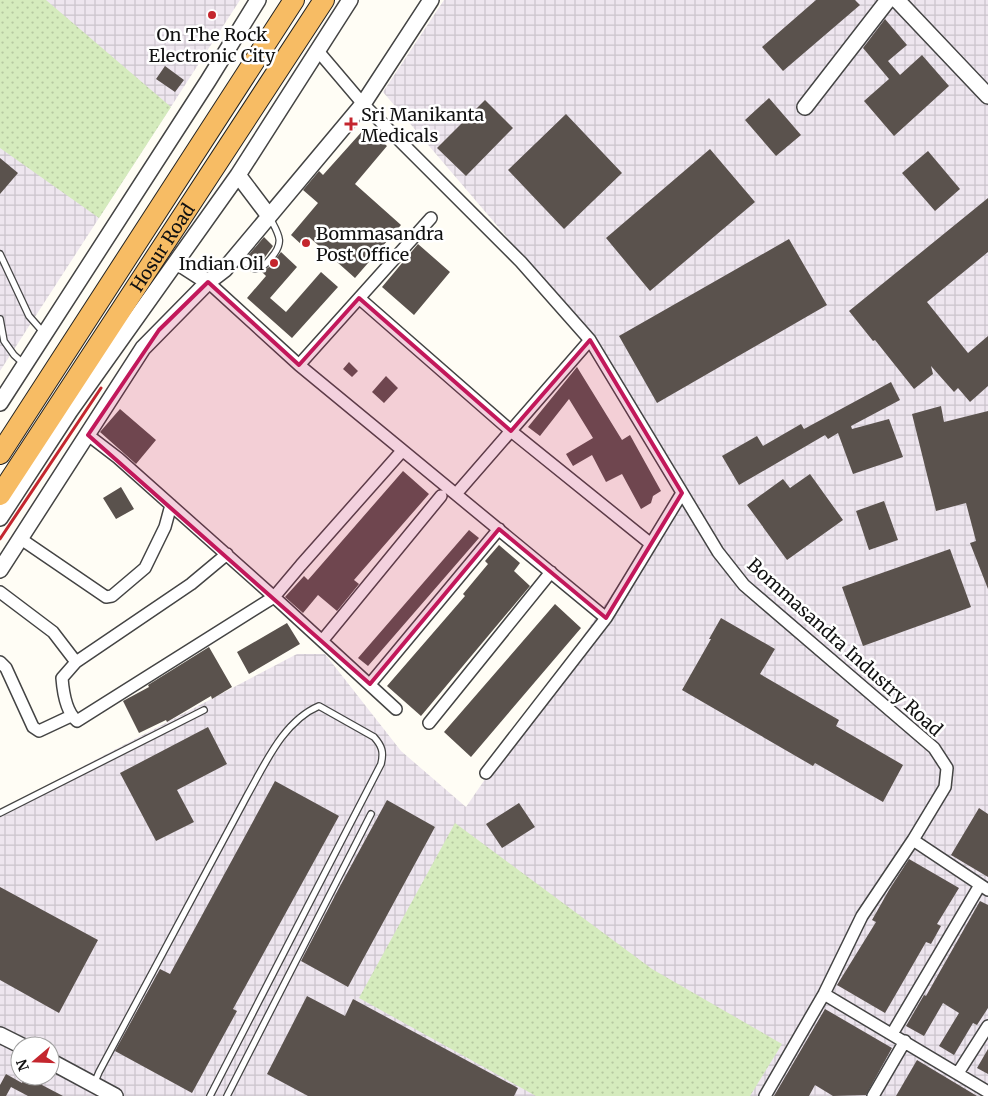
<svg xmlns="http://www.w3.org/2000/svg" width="988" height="1096" font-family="Merriweather,serif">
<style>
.industrial{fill:url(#industrial-grid);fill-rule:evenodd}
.grass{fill:url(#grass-dots)}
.building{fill:#5a524d}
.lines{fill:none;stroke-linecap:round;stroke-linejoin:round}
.service-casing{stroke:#444;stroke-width:8}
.minor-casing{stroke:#444;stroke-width:14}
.tertiary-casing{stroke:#444;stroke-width:18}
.trunk-casing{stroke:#222;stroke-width:22}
.service{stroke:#fff;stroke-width:5.5}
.minor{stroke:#fff;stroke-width:11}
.tertiary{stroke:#fff;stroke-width:15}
.trunk{stroke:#f7bc64;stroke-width:20}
.rail{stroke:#c4262e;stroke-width:3}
.marked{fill:#c2185b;fill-opacity:0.2;stroke:#c2185b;stroke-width:4;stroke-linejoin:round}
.poi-dot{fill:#c4262e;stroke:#fff;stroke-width:2}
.labels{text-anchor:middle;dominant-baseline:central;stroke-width:5;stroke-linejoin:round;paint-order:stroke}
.poi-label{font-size:18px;fill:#111;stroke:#fff;text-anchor:start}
.street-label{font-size:18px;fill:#111;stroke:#fff}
</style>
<defs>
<pattern id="industrial-grid" width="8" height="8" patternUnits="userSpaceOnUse" patternTransform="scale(1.25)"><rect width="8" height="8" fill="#eee6ef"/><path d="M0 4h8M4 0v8" fill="none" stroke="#cbc4cc"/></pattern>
<pattern id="grass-dots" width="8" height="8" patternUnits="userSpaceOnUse" patternTransform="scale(1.25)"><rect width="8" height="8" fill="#d5ebbd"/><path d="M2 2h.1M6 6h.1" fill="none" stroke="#b6c8a1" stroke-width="1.8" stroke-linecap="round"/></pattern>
</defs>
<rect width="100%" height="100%" fill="#fffdf5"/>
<path class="industrial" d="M 0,0 L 240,0 L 0,371 Z
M 444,0 L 988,0 L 988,1096 L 0,1096 L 0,810 L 297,654 L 325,654 L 401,751 L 466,807 L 686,486 L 600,346 L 383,92 ZM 20,1046 L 50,1046 L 50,1076 L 20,1076 Z"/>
<path class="grass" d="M 0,0 L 46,0 L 171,107 L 99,218 L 0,148 Z
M 455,823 L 652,969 L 782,1044 L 750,1096 L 536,1096 L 359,998 Z"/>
<path class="building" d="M 816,0 L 855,0 L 860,5 L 783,71 L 762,47 Z
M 885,19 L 907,45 L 888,61 L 900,75 L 922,55 L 949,86 L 894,136 L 864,101 L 889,79 L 863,48 Z
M 165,66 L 184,80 L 175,92 L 156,79 Z
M 769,98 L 801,135 L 776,156 L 745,120 Z
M 485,100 L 513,128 L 466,176 L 437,148 Z
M 566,114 L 622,173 L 564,229 L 508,170 Z
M 366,127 L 387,146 L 355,184 L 401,225 L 355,278 L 309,237 L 302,245 L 291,235 L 318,203 L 303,190 L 319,171 L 323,175 Z
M 710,149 L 755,202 L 650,291 L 606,238 Z
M 928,151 L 960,189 L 935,211 L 902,173 Z
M 0,158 L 18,173 L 0,194 Z
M 988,198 L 988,252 L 927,302 L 968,353 L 988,336 L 988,386 L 970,402 L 958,388 L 954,392 L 931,366 L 933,374 L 914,389 L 875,340 L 873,341 L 849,311 Z
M 264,237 L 273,246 L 263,260 L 256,264 L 246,258 Z
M 789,239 L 827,305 L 657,403 L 619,336 Z
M 418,244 L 450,272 L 414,315 L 382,287 Z
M 281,252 L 297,267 L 270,298 L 286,312 L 321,272 L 338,287 L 292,338 L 247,298 L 266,276 L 262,272 L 269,267 Z
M 349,362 L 358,371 L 352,377 L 343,369 Z
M 577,367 L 622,440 L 630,435 L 661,491 L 653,496 L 651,503 L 641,509 L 622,474 L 606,482 L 592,455 L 573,466 L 566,454 L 593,438 L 569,399 L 540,436 L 528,427 Z
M 386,376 L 398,388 L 384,403 L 372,392 Z
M 891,382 L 900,400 L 851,426 L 852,429 L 889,419 L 903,457 L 853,474 L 838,433 L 828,439 L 825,435 L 739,485 L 722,456 L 757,436 L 763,446 L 801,424 L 804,429 Z
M 941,406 L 944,422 L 988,411 L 988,589 L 970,543 L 976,541 L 966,503 L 936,511 L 912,414 Z
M 120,409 L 156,440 L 136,464 L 100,432 Z
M 403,471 L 429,494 L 354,580 L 359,584 L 337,611 L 318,595 L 303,613 L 285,597 L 304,576 L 308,580 Z
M 810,474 L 843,520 L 787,560 L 747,505 L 783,479 L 790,488 Z
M 121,487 L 134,509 L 116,519 L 103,498 Z
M 884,501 L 898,540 L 869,550 L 856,511 Z
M 469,530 L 479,538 L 368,666 L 358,658 Z
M 499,545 L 520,563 L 514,571 L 530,586 L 421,716 L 387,686 L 465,596 L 463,594 L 488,564 L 485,561 Z
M 950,549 L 971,607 L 863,646 L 842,587 Z
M 555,604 L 581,628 L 471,757 L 444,732 Z
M 721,618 L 775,649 L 760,674 L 839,720 L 836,726 L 903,765 L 883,802 L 815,763 L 813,766 L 682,690 L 711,639 L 709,639 Z
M 287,623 L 300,644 L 249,674 L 237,652 Z
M 209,647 L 232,687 L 212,699 L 211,696 L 167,722 L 166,720 L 139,733 L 123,701 L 149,687 L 148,685 Z
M 208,727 L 227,764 L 177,790 L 194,822 L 156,841 L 120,773 Z
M 275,781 L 339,816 L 233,1009 L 237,1011 L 192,1093 L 115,1051 L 160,969 L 170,974 Z
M 387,800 L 435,827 L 348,987 L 301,961 L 339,888 Z
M 519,803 L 535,827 L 502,848 L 486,824 Z
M 979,808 L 988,814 L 988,877 L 951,855 Z
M 909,859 L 959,888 L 937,924 L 941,926 L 931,944 L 926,942 L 885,1013 L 837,985 L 876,922 L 872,920 L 889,890 Z
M 0,887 L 98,940 L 59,1013 L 0,980 Z
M 980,901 L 988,905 L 988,1008 L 977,1025 L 973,1023 L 954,1055 L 939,1046 L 959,1013 L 943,1003 L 924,1036 L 906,1026 L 924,995 L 926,996 Z
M 307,996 L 345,1016 L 353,999 L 518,1088 L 514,1096 L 308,1096 L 267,1074 Z
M 825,1009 L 892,1048 L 866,1095 L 833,1096 L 815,1085 L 809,1096 L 774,1096 Z
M 988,1049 L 988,1074 L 977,1068 Z
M 917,1060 L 977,1096 L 896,1096 Z
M 6,1074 L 22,1083 L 25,1076 L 35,1076 L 44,1081 L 42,1085 L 63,1096 L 28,1096 L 11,1087 L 6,1096 L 0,1096 L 0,1085 Z"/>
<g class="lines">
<defs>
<path id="service" d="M 0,254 L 29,316 L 43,332
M 236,257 L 255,269 C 263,268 266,264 271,258 C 285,242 279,235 270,218
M 0,319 L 4,341 L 14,355 L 24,364
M 0,813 L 204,710
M 94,1084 L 99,1072 L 248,794 C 266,762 284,721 319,706 L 374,737 C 382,746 384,752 381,764 L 210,1096
M 227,1096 L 371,814"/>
<path id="minor" d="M 318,51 L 363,104 L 521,262 L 590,340 L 718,552 L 744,585 L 934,748 L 947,768 L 945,787 L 913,840 L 862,916 L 824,994 L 765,1096
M 208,282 L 299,365 L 606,618 L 486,773
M 359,298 L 511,431 L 651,544
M 299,365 L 431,218
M 88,435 L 118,458 L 274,597 L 301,565 L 402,451
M 456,494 L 590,340
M 21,539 L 106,597 L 112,596 L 145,568 L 165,527 L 171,505
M 227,554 L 191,584 L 76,662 L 62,678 C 63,691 66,712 77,721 L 274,597 L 322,641
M 0,592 L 53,632 L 76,662
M 606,618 L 682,493
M 0,662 L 6,668 L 33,727 L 39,731 L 71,716
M 370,684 L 499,529
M 396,709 L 322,641 L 441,496
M 429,723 L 551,572
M 913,840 L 988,890
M 824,994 L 988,1092
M 892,1034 L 980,885
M 958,1073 L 988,1026
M 873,1096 L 905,1041"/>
<path id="tertiary" d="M 897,0 L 988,96
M 805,107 L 888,0
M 238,175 L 269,216
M 177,262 L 208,282
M 0,403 L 208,81 L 258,0
M 0,518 L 70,411 L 238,175 L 350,0
M 0,570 L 143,348 L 208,282 L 225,269 L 363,104 L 431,0
M 0,1035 L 22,1046
M 50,1061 L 115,1096"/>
<g id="trunk">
<path d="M 0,454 L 294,0"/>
<path id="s1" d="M 0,495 L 324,0"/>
</g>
</defs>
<use href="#service" class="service-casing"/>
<use href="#minor" class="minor-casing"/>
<use href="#tertiary" class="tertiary-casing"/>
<use href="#trunk" class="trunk-casing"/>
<use href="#service" class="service"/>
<use href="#minor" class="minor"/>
<use href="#tertiary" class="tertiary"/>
<use href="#trunk" class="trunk"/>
<path class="rail" d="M 0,539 L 101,388"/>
</g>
<path class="marked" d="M 208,282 L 299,365 L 359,298 L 511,431 L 590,340 L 682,493 L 606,618 L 499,529 L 370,684 L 88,435 L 159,330 Z"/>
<g class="poi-dot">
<circle cx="212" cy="15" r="5"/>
<path d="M348.5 116.5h5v5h5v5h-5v5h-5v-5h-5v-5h5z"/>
<circle cx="306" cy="243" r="5"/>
<circle cx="274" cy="263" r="5"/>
</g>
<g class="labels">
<g class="poi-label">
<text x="212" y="34" text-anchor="middle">On The Rock<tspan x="212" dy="21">Electronic City</tspan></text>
<text x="361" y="114">Sri Manikanta<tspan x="361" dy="21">Medicals</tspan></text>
<text x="316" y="233">Bommasandra<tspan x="316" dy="21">Post Office</tspan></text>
<text x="264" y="263" text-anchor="end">Indian Oil</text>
</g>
<g class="street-label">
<text stroke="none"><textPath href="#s1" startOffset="296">Hosur Road</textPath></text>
<text transform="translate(845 647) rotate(42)">Bommasandra Industry Road</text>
</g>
</g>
<g transform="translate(35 1061) rotate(251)"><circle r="24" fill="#ffffff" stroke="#a0a0a0"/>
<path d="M0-4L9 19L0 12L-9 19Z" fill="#c4262e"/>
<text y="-8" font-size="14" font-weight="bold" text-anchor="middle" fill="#111111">N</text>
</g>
</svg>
